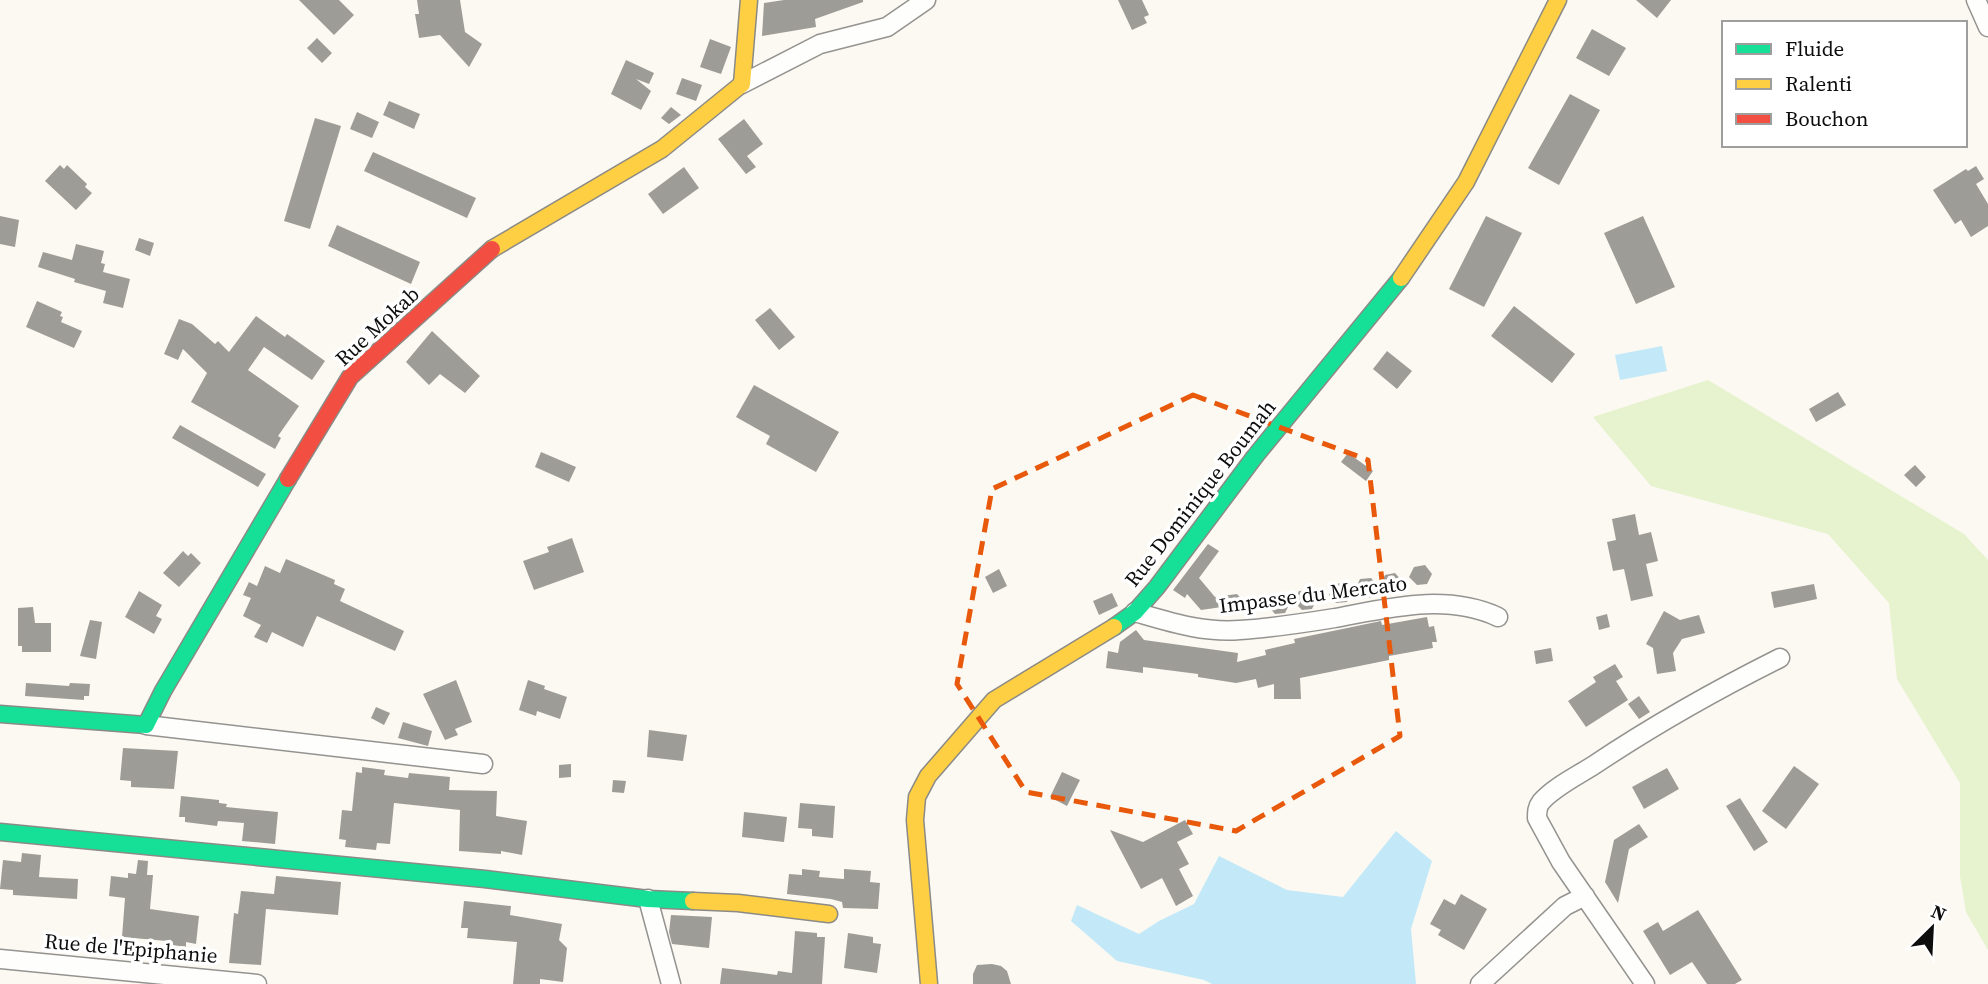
<svg xmlns="http://www.w3.org/2000/svg" width="1988" height="984" font-family="'Source Serif 4',serif">
<style>
.green{fill:#e6f3ce}
.water{fill:#c3e9f9}
.building{fill:#9e9c97}
.lines{fill:none;stroke-linecap:round;stroke-linejoin:round}
.street-casing{stroke:#949390;stroke-width:21}
.fast-casing{stroke:#8b8a86;stroke-width:19}
.slow-casing{stroke:#8b8a86;stroke-width:19}
.jam-casing{stroke:#8b8a86;stroke-width:19}
.street{stroke:#fefefd;stroke-width:18}
.fast{stroke:#16e098;stroke-width:16}
.slow{stroke:#ffcf43;stroke-width:16}
.jam{stroke:#f24e42;stroke-width:16}
.marked{fill:none;stroke:#e8590c;stroke-width:5;stroke-dasharray:14 9;stroke-linejoin:round}
.labels{text-anchor:middle;dominant-baseline:central;stroke-width:7;stroke-linejoin:round;paint-order:stroke}
.street-label{font-size:21px;fill:#0d0d0d;stroke:#fff}
</style>
<rect width="100%" height="100%" fill="#fbf9f1"/>
<path class="green" d="M 1708,380 L 1964,534 L 1988,560 L 1988,950 L 1966,912 L 1960,876 L 1960,783 L 1897,679 L 1889,603 L 1828,534 L 1651,486 L 1593,417 Z"/>
<path class="water" d="M 1662,346 L 1667,371 L 1620,380 L 1615,355 Z
M 1396,831 L 1432,861 L 1411,929 L 1416,984 L 1212,984 L 1204,980 L 1117,961 L 1071,921 L 1077,905 L 1139,934 L 1159,921 L 1194,904 L 1219,856 L 1287,890 L 1343,897 Z"/>
<path class="building" d="M 299,0 L 339,0 L 354,15 L 334,35 Z
M 417,0 L 460,0 L 465,32 L 482,44 L 469,67 L 440,35 L 419,38 L 415,14 L 419,14 Z
M 784,0 L 863,0 L 863,2 L 815,19 L 816,27 L 762,36 L 764,3 Z
M 1118,0 L 1142,0 L 1149,15 L 1144,17 L 1147,23 L 1132,30 Z
M 1636,0 L 1671,0 L 1657,18 Z
M 1592,29 L 1626,48 L 1609,76 L 1576,58 Z
M 317,38 L 332,53 L 322,63 L 307,48 Z
M 710,39 L 731,47 L 721,74 L 700,67 Z
M 626,60 L 654,73 L 649,84 L 636,79 L 651,91 L 641,110 L 611,94 Z
M 682,78 L 702,85 L 696,101 L 676,94 Z
M 1570,94 L 1600,110 L 1559,185 L 1528,168 Z
M 389,101 L 420,114 L 414,129 L 383,115 Z
M 671,107 L 681,115 L 669,124 L 661,118 Z
M 357,112 L 379,122 L 372,138 L 350,129 Z
M 315,118 L 341,126 L 310,229 L 284,221 Z
M 744,119 L 763,144 L 747,156 L 756,167 L 746,174 L 718,139 Z
M 373,152 L 476,198 L 467,218 L 364,171 Z
M 60,165 L 64,169 L 67,165 L 87,184 L 85,187 L 92,193 L 76,210 L 45,181 Z
M 1976,166 L 1984,179 L 1976,184 L 1988,204 L 1988,226 L 1971,237 L 1961,220 L 1955,224 L 1933,190 L 1966,169 L 1968,171 Z
M 684,167 L 699,188 L 663,214 L 648,194 Z
M 0,216 L 19,220 L 15,247 L 0,244 Z
M 1486,216 L 1522,233 L 1484,307 L 1449,289 Z
M 1643,216 L 1675,287 L 1636,304 L 1604,233 Z
M 337,225 L 420,262 L 411,284 L 328,246 Z
M 139,238 L 154,243 L 150,256 L 135,250 Z
M 76,244 L 104,251 L 101,263 L 105,264 L 103,272 L 130,279 L 123,308 L 103,303 L 106,291 L 74,282 L 75,279 L 38,267 L 43,252 L 72,260 Z
M 37,301 L 62,312 L 60,316 L 63,317 L 61,322 L 82,331 L 74,348 L 26,327 Z
M 1514,306 L 1575,354 L 1552,383 L 1491,336 Z
M 770,308 L 795,337 L 779,350 L 755,320 Z
M 256,316 L 285,337 L 287,334 L 325,361 L 312,380 L 264,347 L 248,370 L 299,406 L 278,436 L 281,438 L 275,449 L 191,402 L 207,373 L 183,349 L 178,360 L 164,354 L 179,319 L 192,324 L 215,344 L 218,341 L 229,352 Z
M 432,331 L 480,376 L 465,393 L 440,374 L 429,385 L 406,362 Z
M 1387,351 L 1412,371 L 1397,389 L 1373,369 Z
M 754,385 L 839,432 L 816,472 L 766,444 L 770,436 L 736,417 Z
M 1838,392 L 1846,405 L 1816,422 L 1809,409 Z
M 180,425 L 266,474 L 258,487 L 172,438 Z
M 541,452 L 576,467 L 569,482 L 535,467 Z
M 1348,453 L 1373,471 L 1366,481 L 1341,462 Z
M 1915,465 L 1926,477 L 1916,487 L 1904,475 Z
M 1635,514 L 1639,535 L 1651,532 L 1658,561 L 1646,564 L 1653,596 L 1631,601 L 1624,569 L 1613,571 L 1607,542 L 1616,540 L 1612,519 Z
M 572,538 L 584,572 L 534,590 L 523,561 L 549,552 L 547,547 Z
M 1208,544 L 1219,551 L 1199,578 L 1215,597 L 1237,594 L 1244,602 L 1239,613 L 1229,614 L 1222,607 L 1201,610 L 1187,594 L 1185,598 L 1173,590 Z
M 183,551 L 188,556 L 191,553 L 201,563 L 179,587 L 163,573 Z
M 286,559 L 335,580 L 334,584 L 345,589 L 340,601 L 404,631 L 395,651 L 317,616 L 303,647 L 272,632 L 267,643 L 254,637 L 261,625 L 243,616 L 251,598 L 243,595 L 249,582 L 257,586 L 265,566 L 280,573 Z
M 1425,565 L 1432,574 L 1427,584 L 1417,585 L 1409,577 L 1414,567 Z
M 999,569 L 1007,586 L 993,593 L 985,577 Z
M 1395,573 L 1403,582 L 1398,592 L 1387,594 L 1380,585 L 1385,575 Z
M 1371,578 L 1378,586 L 1373,597 L 1362,598 L 1355,590 L 1360,579 Z
M 1344,583 L 1351,591 L 1347,602 L 1336,603 L 1329,595 L 1334,584 Z
M 1814,584 L 1817,599 L 1774,608 L 1771,592 Z
M 1310,590 L 1317,598 L 1312,609 L 1302,610 L 1294,602 L 1299,591 Z
M 139,591 L 162,605 L 156,616 L 162,619 L 154,634 L 125,617 Z
M 1112,593 L 1118,606 L 1099,615 L 1093,601 Z
M 1283,594 L 1290,603 L 1285,613 L 1275,614 L 1268,606 L 1272,596 Z
M 33,607 L 35,623 L 51,623 L 51,652 L 22,652 L 22,646 L 18,646 L 18,608 Z
M 1664,611 L 1680,620 L 1699,615 L 1705,633 L 1682,639 L 1673,653 L 1676,671 L 1657,674 L 1653,648 L 1646,644 Z
M 1607,614 L 1610,627 L 1599,630 L 1596,617 Z
M 1427,617 L 1429,627 L 1434,626 L 1437,642 L 1432,642 L 1433,648 L 1389,656 L 1389,660 L 1300,678 L 1301,699 L 1274,699 L 1274,684 L 1258,688 L 1256,679 L 1236,683 L 1198,677 L 1198,674 L 1143,667 L 1143,673 L 1106,668 L 1108,651 L 1118,653 L 1120,642 L 1136,630 L 1144,640 L 1238,653 L 1237,662 L 1266,655 L 1265,650 L 1295,643 L 1294,639 L 1381,621 L 1382,625 Z
M 90,620 L 102,622 L 96,659 L 80,656 Z
M 1551,648 L 1553,661 L 1536,664 L 1534,651 Z
M 1615,664 L 1623,677 L 1616,681 L 1628,700 L 1586,727 L 1568,701 L 1596,682 L 1593,677 Z
M 456,680 L 472,722 L 455,729 L 458,735 L 445,740 L 423,694 Z
M 528,680 L 545,686 L 544,689 L 567,697 L 560,719 L 537,711 L 536,716 L 519,710 Z
M 26,683 L 69,686 L 70,683 L 90,684 L 89,696 L 84,696 L 84,700 L 25,696 Z
M 1639,696 L 1650,712 L 1639,719 L 1628,704 Z
M 376,707 L 390,713 L 384,725 L 371,718 Z
M 403,722 L 432,731 L 428,746 L 398,738 Z
M 649,730 L 687,735 L 683,761 L 647,757 Z
M 123,748 L 178,751 L 174,789 L 131,787 L 131,781 L 120,780 Z
M 571,764 L 571,777 L 559,778 L 559,765 Z
M 1794,766 L 1819,784 L 1786,829 L 1762,811 Z
M 362,767 L 385,770 L 384,775 L 408,778 L 409,773 L 450,777 L 449,790 L 497,791 L 496,816 L 527,821 L 522,855 L 501,851 L 501,854 L 459,851 L 460,810 L 394,803 L 390,844 L 377,843 L 376,850 L 345,847 L 346,840 L 339,839 L 342,810 L 352,811 L 356,772 L 362,773 Z
M 1667,768 L 1679,789 L 1644,809 L 1632,787 Z
M 1062,772 L 1080,780 L 1067,806 L 1050,797 Z
M 613,780 L 626,781 L 624,793 L 612,792 Z
M 181,796 L 219,800 L 219,803 L 227,804 L 226,807 L 278,812 L 275,844 L 242,841 L 244,823 L 218,821 L 217,826 L 185,822 L 185,817 L 179,817 Z
M 1740,798 L 1768,842 L 1754,851 L 1726,806 Z
M 800,803 L 835,806 L 833,838 L 812,836 L 812,829 L 798,828 Z
M 744,812 L 787,817 L 784,842 L 742,837 Z
M 1185,820 L 1193,834 L 1177,842 L 1189,864 L 1179,869 L 1193,896 L 1176,906 L 1162,878 L 1141,889 L 1110,830 L 1143,842 Z
M 1639,824 L 1648,837 L 1629,849 L 1618,903 L 1605,882 L 1614,840 Z
M 22,853 L 41,855 L 39,877 L 78,879 L 77,899 L 13,895 L 13,890 L 0,889 L 3,860 L 21,862 Z
M 138,860 L 148,861 L 147,875 L 153,875 L 150,909 L 199,916 L 196,944 L 186,942 L 186,947 L 166,944 L 167,941 L 122,937 L 125,898 L 109,896 L 111,876 L 128,878 L 128,873 L 136,874 Z
M 802,869 L 820,871 L 819,877 L 844,879 L 844,869 L 871,871 L 870,882 L 880,883 L 878,909 L 843,908 L 842,902 L 831,899 L 787,894 L 789,874 L 802,875 Z
M 276,876 L 341,882 L 338,915 L 266,909 L 261,965 L 229,963 L 234,913 L 238,914 L 241,891 L 274,894 Z
M 1461,894 L 1487,909 L 1464,950 L 1438,935 L 1441,930 L 1430,924 L 1444,899 L 1455,905 Z
M 464,901 L 511,906 L 510,915 L 562,924 L 559,940 L 567,948 L 563,982 L 540,979 L 540,984 L 513,984 L 517,942 L 467,938 L 468,928 L 461,928 Z
M 1698,910 L 1742,980 L 1735,984 L 1707,984 L 1692,962 L 1670,975 L 1643,931 L 1658,922 L 1663,931 Z
M 671,915 L 712,917 L 709,948 L 672,944 L 669,932 Z
M 795,931 L 817,933 L 817,937 L 825,937 L 822,984 L 720,984 L 722,968 L 777,975 L 778,971 L 792,973 Z
M 848,933 L 873,937 L 873,943 L 881,944 L 877,973 L 844,968 Z
M 992,964 L 1001,966 L 1007,971 L 1011,984 L 973,984 L 973,974 L 977,965 Z"/>
<g class="lines">
<defs>
<path id="street" d="M 1976,0 L 1988,27
M 742,84 L 820,44 L 887,27 L 926,0
M 1135,612 C 1170,622 1203,633 1240,630 C 1272,628 1304,623 1335,618 C 1389,608 1446,593 1498,617
M 146,725 L 483,764
M 648,899 L 671,984
M 0,959 L 257,984
M 1480,984 L 1565,906 L 1585,896
M 1645,984 L 1561,862 L 1537,818 C 1537,812 1537,807 1541,802 C 1554,787 1577,776 1594,765 C 1654,725 1716,690 1780,658"/>
<path id="fast" d="M 1114,627 L 1135,612 L 1157,587 L 1256,455 L 1401,278
M 0,714 L 146,725 L 163,691 L 288,479
M 0,832 L 485,879 L 648,899 L 693,901"/>
<path id="slow" d="M 492,249 L 662,149 L 742,84 L 749,0
M 1401,278 L 1466,182 L 1558,0
M 693,901 L 738,903 L 829,914
M 929,984 L 915,820 L 917,797 L 928,776 L 994,700 L 1114,627"/>
<path id="jam" d="M 288,479 L 350,377 L 492,249"/>
</defs>
<use href="#street" class="street-casing"/>
<use href="#fast" class="fast-casing"/>
<use href="#slow" class="slow-casing"/>
<use href="#jam" class="jam-casing"/>
<use href="#street" class="street"/>
<use href="#fast" class="fast"/>
<use href="#slow" class="slow"/>
<use href="#jam" class="jam"/>
</g>
<path class="marked" d="M 1193,395 L 1368,460 L 1400,736 L 1236,831 L 1026,792 L 957,684 L 992,489 Z"/>
<g class="labels">
<g class="street-label">
<text transform="translate(377 326) rotate(-43)">Rue Mokab</text>
<text transform="translate(1200 493) rotate(-52)">Rue Dominique Boumah</text>
<text transform="translate(1313 594) rotate(-7)">Impasse du Mercato</text>
<text transform="translate(131 948) rotate(5)">Rue de l'Epiphanie</text>
</g>
</g>
<rect x="1722" y="21" width="245" height="126" fill="#ffffff" stroke="#9e9e9e" stroke-width="2"/>
<rect x="1736" y="44" width="35" height="10" fill="#16e098" stroke="#9e9e9e" stroke-width="2"/>
<text x="1785" y="56" font-size="21" fill="#0d0d0d">Fluide</text>
<rect x="1736" y="79" width="35" height="10" fill="#ffcf43" stroke="#9e9e9e" stroke-width="2"/>
<text x="1785" y="91" font-size="21" fill="#0d0d0d">Ralenti</text>
<rect x="1736" y="114" width="35" height="10" fill="#f24e42" stroke="#9e9e9e" stroke-width="2"/>
<text x="1785" y="126" font-size="21" fill="#0d0d0d">Bouchon</text>
<g transform="translate(1932 928) rotate(24)" stroke="#ffffff" stroke-width="5" paint-order="stroke">
<path d="M0-5L12 26L0 18L-12 26Z" fill="#0d0d0d"/>
<text y="-10" font-size="19" font-weight="bold" text-anchor="middle" fill="#0d0d0d">N</text>
</g>
</svg>
